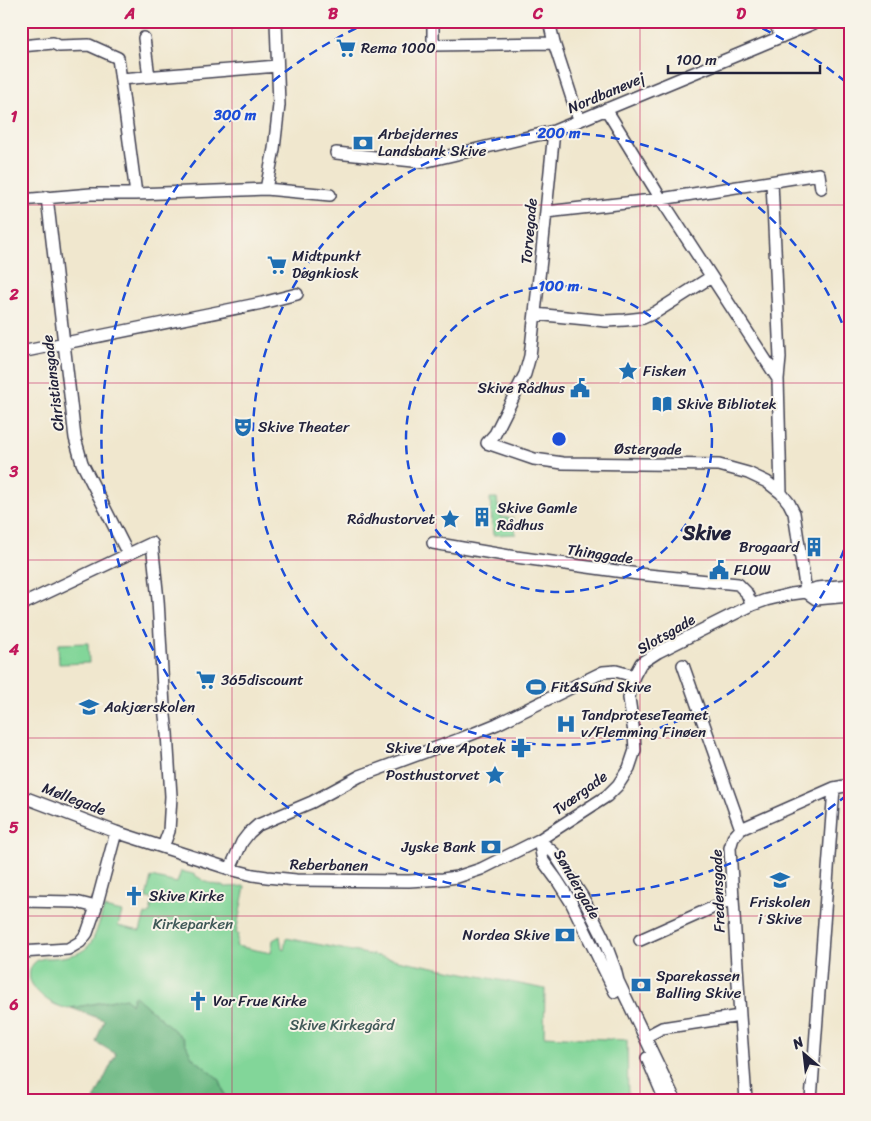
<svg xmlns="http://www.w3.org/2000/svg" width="871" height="1121" font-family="Sriracha,sans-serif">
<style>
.green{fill:#82d699;stroke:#527c6a}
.forest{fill:#69b781;stroke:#466c5e}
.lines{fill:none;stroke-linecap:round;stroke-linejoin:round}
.minor-casing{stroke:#414051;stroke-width:14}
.minor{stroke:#fff;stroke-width:11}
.grid{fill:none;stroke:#c2185b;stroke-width:1;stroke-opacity:0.55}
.ring{fill:none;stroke:#1d4ed8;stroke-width:2.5;stroke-dasharray:9 6}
.labels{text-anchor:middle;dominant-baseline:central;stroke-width:4;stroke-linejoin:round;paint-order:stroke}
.poi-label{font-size:15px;fill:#22223b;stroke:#f7f3e8;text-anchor:start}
.street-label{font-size:15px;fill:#22223b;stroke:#f7f3e8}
.park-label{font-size:15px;fill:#3f5857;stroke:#f7f3e8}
.district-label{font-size:20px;font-weight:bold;fill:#22223b;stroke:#f7f3e8}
.centre{fill:#1d4ed8;stroke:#f7f3e8;stroke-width:2.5}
.ring-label{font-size:15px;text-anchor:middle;font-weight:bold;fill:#1d4ed8;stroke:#f7f3e8;stroke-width:4;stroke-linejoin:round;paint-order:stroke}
.neatline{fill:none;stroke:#c2185b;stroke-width:2}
.grid-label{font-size:16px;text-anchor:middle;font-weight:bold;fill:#c2185b}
</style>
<rect width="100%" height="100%" fill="#f7f3e8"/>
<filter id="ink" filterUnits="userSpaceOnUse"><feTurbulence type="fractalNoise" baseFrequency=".02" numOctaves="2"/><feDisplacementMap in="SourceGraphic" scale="10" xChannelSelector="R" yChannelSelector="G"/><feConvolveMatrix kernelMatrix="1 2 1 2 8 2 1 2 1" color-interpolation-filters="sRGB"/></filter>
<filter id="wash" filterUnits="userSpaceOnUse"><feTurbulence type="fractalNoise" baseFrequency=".0096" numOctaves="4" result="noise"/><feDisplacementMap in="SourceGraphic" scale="20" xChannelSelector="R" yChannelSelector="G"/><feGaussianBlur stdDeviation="1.12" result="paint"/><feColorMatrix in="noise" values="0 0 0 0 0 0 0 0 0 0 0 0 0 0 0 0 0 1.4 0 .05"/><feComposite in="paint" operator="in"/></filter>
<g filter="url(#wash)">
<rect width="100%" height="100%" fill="#f0e7ce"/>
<path class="green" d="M 490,498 L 497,498 L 498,507 L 502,507 L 501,517 L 513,518 L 516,534 L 493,535 Z
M 88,643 L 89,663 L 59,664 L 58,644 Z
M 181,871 L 193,874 L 206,882 L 226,887 L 245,886 L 236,933 L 238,934 L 236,946 L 271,953 L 273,940 L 280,936 L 282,948 L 284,950 L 286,938 L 545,989 L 544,1036 L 627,1040 L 628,1100 L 226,1100 L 220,1080 L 192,1057 L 183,1038 L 134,995 L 131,1004 L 126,998 C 114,1000 101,1002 88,1005 C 81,1006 73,1008 66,1008 C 53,1006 38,995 32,984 C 28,978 29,968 34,963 C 39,958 45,958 52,958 C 93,955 92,944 104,908 L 122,912 L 118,926 L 140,931 L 145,914 L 147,915 L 150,913 L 153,899 L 146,898 L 151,877 L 177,883 Z"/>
<path class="forest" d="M 134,995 L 183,1038 L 192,1057 L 220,1080 L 226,1100 L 94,1100 L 116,1054 L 96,1042 L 104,1020 L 71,1008 L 126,998 L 131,1004 Z"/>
</g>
<g filter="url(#ink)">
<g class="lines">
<defs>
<path id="minor" d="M 433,21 L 433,45 L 554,43
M 549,21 L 554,43 L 579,120
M 774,21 L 781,37
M 144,38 L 149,77
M 21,46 L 53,43 L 59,46 L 89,45 L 118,58 L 136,194
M 121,79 L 277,66
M 606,109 L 661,199 L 778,379
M 554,131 L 542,251 L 530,356 L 525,374 L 495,434 L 487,443 L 534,459 L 563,463 L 719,465 L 748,473 L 767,482 L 781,493 L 789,503 L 794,513 L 806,592
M 336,153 L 423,162 L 554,131 L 819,21
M 772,182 L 780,358 L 778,379 L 781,493
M 266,189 L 274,149 L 279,105 L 276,21
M 47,197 L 75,438 L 82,463 L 128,554
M 21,200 L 91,194 L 136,194 L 266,189 L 330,195
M 546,212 L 661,199 L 819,174 L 821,188
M 535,314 L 606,321 L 625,320 L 643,318 L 656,312 L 711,277
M 21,352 L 262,303 L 297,294
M 433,543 L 516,557 L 638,574 L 738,584 L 746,592 L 752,605
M 806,592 L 816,599 L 850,596
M 21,605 L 152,543 L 158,600 L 164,707 L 167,733 L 171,796 L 169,831 L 163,847
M 683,665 L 741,829
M 21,796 L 116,832 L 230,869 L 253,875 L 267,877 L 296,880 L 409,881 L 443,879 L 457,877 L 481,869 L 539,840 L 607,796 L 618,785 L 629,768 L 635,750 L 634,733 L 629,698 L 632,682 L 634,676 L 641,663 L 658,652 L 752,605 L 766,600 L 791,594 L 806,592 L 817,588 L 850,585
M 539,840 L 554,853 L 582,896 L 603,937 L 615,969 L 618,981 L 675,1100
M 539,840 L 543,861 L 557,880 L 571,902 L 615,992
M 230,869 L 242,842 L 249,833 L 258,825 L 312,802 L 360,776 L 460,739 L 497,724 L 603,672 L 616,671 L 634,676
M 21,901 L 76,902 L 96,907
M 640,940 L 732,899
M 21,952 L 68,949 L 80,942 L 87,933 L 96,907 L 116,832
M 645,1037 L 662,1028 L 740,1016
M 647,1058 L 665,1100
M 746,1100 L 740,1016 L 730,848 L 733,838 L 741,829 L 834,788 L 850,785
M 811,1100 L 834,788"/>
</defs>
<use href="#minor" class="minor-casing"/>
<use href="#minor" class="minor"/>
</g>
</g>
<path class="grid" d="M 232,21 L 232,1100M 436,21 L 436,1100M 640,21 L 640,1100M 21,205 L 850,205M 21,383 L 850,383M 21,560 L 850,560M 21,738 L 850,738M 21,916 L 850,916"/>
<g class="ring">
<circle cx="559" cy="439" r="153"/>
<path d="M849 536A306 306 0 1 1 849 342"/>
<path d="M847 795A458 458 0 1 1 369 22M749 22A458 458 0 0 1 847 83"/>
</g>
<defs>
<symbol id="supermarket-bare" viewBox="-9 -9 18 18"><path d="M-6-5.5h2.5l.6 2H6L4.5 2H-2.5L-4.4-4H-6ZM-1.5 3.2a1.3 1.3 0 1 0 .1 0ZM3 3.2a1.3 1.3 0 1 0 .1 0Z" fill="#1f6fb2" stroke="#f7f3e8" stroke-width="2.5" paint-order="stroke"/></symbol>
<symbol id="bank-bare" viewBox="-9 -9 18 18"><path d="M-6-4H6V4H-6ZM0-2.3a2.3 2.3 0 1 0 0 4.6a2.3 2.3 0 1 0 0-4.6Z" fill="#1f6fb2" stroke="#f7f3e8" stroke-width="2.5" paint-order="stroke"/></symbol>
<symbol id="sight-bare" viewBox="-9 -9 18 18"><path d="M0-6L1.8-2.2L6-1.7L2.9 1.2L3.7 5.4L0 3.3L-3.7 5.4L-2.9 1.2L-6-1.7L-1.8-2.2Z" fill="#1f6fb2" stroke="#f7f3e8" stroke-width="2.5" paint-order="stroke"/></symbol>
<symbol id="civic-bare" viewBox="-9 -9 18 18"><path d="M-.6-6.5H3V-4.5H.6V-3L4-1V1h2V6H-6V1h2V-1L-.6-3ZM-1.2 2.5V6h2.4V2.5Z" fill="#1f6fb2" stroke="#f7f3e8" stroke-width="2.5" paint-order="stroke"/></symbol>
<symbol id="library-bare" viewBox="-9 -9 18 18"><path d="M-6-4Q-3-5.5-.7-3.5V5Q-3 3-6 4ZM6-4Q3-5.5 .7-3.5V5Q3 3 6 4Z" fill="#1f6fb2" stroke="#f7f3e8" stroke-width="2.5" paint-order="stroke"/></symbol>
<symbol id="theatre-bare" viewBox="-9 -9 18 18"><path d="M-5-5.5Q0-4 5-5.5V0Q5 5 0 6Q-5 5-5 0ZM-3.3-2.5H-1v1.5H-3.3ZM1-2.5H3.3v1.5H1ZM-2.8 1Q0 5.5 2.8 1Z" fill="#1f6fb2" stroke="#f7f3e8" stroke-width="2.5" paint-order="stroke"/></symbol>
<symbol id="building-bare" viewBox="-9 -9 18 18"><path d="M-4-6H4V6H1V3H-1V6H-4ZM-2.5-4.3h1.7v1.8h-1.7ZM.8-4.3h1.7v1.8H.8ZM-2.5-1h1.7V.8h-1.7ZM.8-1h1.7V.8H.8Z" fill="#1f6fb2" stroke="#f7f3e8" stroke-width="2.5" paint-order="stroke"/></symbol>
<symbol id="stadium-bare" viewBox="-9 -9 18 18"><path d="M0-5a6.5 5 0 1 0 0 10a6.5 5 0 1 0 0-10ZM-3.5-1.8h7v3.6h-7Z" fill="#1f6fb2" stroke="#f7f3e8" stroke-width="2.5" paint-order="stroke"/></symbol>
<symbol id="school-bare" viewBox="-9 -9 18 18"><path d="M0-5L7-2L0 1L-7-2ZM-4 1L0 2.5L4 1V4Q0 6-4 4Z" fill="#1f6fb2" stroke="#f7f3e8" stroke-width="2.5" paint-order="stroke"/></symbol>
<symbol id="hospital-bare" viewBox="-9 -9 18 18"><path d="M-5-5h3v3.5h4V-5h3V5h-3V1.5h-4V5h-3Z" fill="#1f6fb2" stroke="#f7f3e8" stroke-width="2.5" paint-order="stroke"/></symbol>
<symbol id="pharmacy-bare" viewBox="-9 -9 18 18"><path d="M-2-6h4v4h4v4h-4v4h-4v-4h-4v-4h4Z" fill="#1f6fb2" stroke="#f7f3e8" stroke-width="2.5" paint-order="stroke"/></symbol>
<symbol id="church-bare" viewBox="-9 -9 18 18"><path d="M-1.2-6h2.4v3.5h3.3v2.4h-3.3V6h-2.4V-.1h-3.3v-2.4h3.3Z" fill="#1f6fb2" stroke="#f7f3e8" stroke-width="2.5" paint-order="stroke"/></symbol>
</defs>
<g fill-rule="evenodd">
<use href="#supermarket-bare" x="332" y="34" width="28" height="28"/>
<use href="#bank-bare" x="349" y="129" width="28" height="28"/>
<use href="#supermarket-bare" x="263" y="251" width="28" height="28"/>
<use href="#sight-bare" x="614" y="357" width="28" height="28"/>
<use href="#civic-bare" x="566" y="374" width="28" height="28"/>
<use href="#library-bare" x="648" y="390" width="28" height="28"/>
<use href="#theatre-bare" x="229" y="413" width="28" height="28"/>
<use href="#building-bare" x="468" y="503" width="28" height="28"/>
<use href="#sight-bare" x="436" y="505" width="28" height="28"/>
<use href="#building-bare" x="800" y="533" width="28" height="28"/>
<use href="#civic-bare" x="705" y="556" width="28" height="28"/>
<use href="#supermarket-bare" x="192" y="666" width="28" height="28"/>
<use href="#stadium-bare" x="522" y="673" width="28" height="28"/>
<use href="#school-bare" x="75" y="693" width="28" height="28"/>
<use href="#hospital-bare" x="552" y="710" width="28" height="28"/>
<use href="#pharmacy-bare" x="507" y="734" width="28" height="28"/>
<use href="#sight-bare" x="481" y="761" width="28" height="28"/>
<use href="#bank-bare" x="477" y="833" width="28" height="28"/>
<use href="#school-bare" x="766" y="866" width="28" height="28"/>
<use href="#church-bare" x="120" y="882" width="28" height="28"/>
<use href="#bank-bare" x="551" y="921" width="28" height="28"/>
<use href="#bank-bare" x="627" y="971" width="28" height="28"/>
<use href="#church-bare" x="184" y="987" width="28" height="28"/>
</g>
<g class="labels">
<g class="poi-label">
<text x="361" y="48">Rema 1000</text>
<text x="378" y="134">Arbejdernes<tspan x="378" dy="17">Landsbank Skive</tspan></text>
<text x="292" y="256">Midtpunkt<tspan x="292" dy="17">Døgnkiosk</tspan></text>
<text x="643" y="371">Fisken</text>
<text x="565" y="388" text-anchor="end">Skive Rådhus</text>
<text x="677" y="404">Skive Bibliotek</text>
<text x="258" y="427">Skive Theater</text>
<text x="497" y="508">Skive Gamle<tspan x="497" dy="17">Rådhus</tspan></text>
<text x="435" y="519" text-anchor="end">Rådhustorvet</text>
<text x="799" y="547" text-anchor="end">Brogaard</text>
<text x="734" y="570">FLOW</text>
<text x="221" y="680">365discount</text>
<text x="551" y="687">Fit&amp;Sund Skive</text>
<text x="104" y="707">Aakjærskolen</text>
<text x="581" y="715">TandproteseTeamet<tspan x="581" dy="17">v/Flemming Finøen</tspan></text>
<text x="506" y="748" text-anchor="end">Skive Løve Apotek</text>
<text x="480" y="775" text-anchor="end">Posthustorvet</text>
<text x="476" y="847" text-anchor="end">Jyske Bank</text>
<text x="149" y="896">Skive Kirke</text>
<text x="780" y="902" text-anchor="middle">Friskolen<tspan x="780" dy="17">i Skive</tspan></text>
<text x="550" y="935" text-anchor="end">Nordea Skive</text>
<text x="656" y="976">Sparekassen<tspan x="656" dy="17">Balling Skive</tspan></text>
<text x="213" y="1001">Vor Frue Kirke</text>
</g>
<g class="street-label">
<text transform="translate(606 93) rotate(-23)">Nordbanevej</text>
<text transform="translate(529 231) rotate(-85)">Torvegade</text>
<text transform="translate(53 383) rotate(-97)">Christiansgade</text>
<text transform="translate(648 449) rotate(1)">Østergade</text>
<text transform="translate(600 554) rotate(8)">Thinggade</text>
<text transform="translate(666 634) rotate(-30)">Slotsgade</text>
<text transform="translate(580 793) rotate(-36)">Tværgade</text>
<text transform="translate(74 799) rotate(21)">Møllegade</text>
<text transform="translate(329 865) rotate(1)">Reberbanen</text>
<text transform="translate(577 884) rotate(60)">Søndergade</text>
<text transform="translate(718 891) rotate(-92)">Fredensgade</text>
</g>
<g class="park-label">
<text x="193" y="924">Kirkeparken</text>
<text x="342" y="1025">Skive Kirkegård</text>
</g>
<g class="district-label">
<text x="707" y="533">Skive</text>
</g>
</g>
<circle cx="559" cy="439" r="8" class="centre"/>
<g class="ring-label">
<text x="235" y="120">300 m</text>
<text x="559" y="138">200 m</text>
<text x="559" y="291">100 m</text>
</g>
<rect width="871" height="1121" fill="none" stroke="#f7f3e8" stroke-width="55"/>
<g transform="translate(804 1054) rotate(332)" stroke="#f7f3e8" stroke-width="4" paint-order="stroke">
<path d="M0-4L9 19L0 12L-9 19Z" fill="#22223b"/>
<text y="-8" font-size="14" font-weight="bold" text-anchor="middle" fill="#22223b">N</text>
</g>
<path d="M668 65v8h152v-8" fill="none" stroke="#22223b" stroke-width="2.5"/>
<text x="676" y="65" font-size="15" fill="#22223b" stroke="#f7f3e8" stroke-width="4" paint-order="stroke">100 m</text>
<rect x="28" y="28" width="816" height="1066" class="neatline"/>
<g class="grid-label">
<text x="130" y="19">A</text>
<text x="333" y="19">B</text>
<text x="538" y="19">C</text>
<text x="741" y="19">D</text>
<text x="14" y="122">1</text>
<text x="14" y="300">2</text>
<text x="14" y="477">3</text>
<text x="14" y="655">4</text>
<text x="14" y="833">5</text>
<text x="14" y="1010">6</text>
</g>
</svg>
